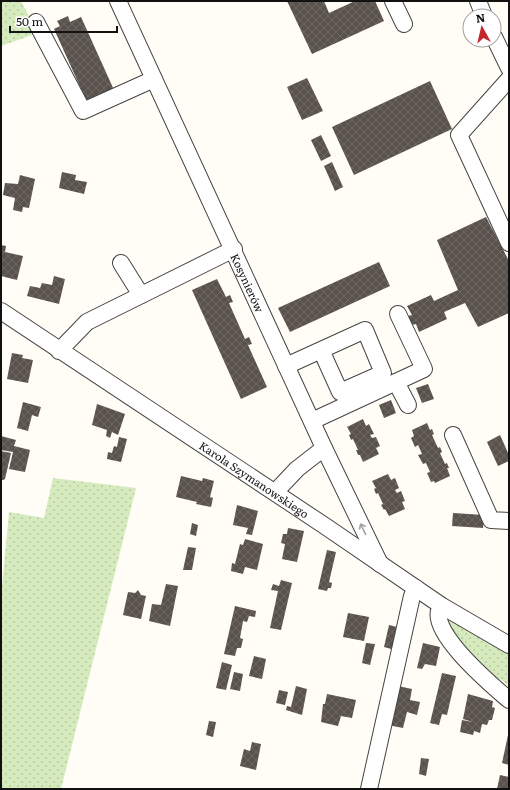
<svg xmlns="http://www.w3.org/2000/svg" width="510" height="790" font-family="Literata,serif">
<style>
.grass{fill:url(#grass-dots)}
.building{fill:url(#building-cross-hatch)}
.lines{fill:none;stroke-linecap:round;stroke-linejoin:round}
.minor-casing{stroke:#444;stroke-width:18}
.minor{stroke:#fff;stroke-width:16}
.oneway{stroke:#a0a0a0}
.labels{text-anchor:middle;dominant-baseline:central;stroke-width:4;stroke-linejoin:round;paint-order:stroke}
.street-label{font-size:11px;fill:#111;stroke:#fff}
</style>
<defs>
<pattern id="grass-dots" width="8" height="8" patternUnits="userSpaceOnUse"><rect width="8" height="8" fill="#d5ebbd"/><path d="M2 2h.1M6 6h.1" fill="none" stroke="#b6c8a1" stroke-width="1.8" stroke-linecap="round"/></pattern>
<pattern id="building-cross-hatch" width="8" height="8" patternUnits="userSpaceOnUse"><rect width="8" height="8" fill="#5a524d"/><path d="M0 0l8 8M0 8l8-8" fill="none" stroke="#6d6662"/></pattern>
</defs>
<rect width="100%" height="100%" fill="#fffdf5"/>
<path class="grass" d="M 1,1 L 21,1 L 38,33 L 1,46 Z
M 53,478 L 136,488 L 61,789 L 1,789 L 1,598 L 9,512 L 44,518 Z
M 448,617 L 509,652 L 509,686 L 500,679 L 494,680 L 479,669 L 445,622 Z"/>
<path class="building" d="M 287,1 L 324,1 L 329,13 L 355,1 L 375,1 L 384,21 L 312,54 Z
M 68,16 L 70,22 L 81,17 L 114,90 L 87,102 L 54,29 L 60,26 L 57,21 Z
M 307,78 L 323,111 L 302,120 L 287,87 Z
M 430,81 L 452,129 L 354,175 L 332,127 Z
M 321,135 L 331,156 L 321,161 L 311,140 Z
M 332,162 L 343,187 L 335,191 L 324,166 Z
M 62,172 L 76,175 L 75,180 L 87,182 L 84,194 L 59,188 Z
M 20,175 L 35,179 L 29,208 L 23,207 L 22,212 L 13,210 L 15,198 L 3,195 L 5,183 L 18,184 Z
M 486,217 L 509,261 L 509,313 L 478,327 L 465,303 L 444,312 L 447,319 L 419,332 L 416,324 L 412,325 L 408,316 L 412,315 L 407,306 L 431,295 L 434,301 L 458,290 L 437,240 Z
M 1,245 L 6,246 L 5,252 L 23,256 L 17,280 L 1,276 Z
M 379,262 L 390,286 L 290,332 L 278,308 Z
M 54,276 L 65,279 L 59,304 L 27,296 L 30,286 L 40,288 L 42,283 L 52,285 Z
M 217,279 L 226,297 L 230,295 L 233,302 L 229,303 L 245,339 L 249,337 L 252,344 L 248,345 L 267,387 L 241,399 L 192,290 Z
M 12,353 L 23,355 L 22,358 L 33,360 L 28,383 L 7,379 Z
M 428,384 L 434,399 L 422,403 L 416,388 Z
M 391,400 L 396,413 L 384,418 L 379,405 Z
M 23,402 L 41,407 L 38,417 L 32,415 L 28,431 L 17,428 Z
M 97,404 L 125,414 L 118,435 L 112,432 L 110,438 L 106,436 L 107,430 L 92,425 Z
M 363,419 L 366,426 L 369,424 L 374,434 L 370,435 L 372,438 L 376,437 L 380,446 L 376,448 L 379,454 L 363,462 L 360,455 L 358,455 L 356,450 L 358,450 L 353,439 L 351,440 L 349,435 L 351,434 L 347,427 Z
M 427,423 L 430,430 L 432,429 L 434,434 L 432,435 L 438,448 L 440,447 L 442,452 L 440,453 L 445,464 L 447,463 L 449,468 L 447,468 L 450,476 L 435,483 L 434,481 L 431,482 L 427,473 L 430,472 L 426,463 L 423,464 L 418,455 L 422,454 L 419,447 L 418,445 L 415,447 L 411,438 L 414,436 L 412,430 Z
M 500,435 L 509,455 L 509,461 L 498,466 L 487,442 Z
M 1,436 L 16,440 L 14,446 L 30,450 L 25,472 L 9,469 L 13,452 L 1,450 Z
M 119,437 L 127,439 L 121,462 L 107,459 L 108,452 L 112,453 L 114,446 L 117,447 Z
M 1,451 L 11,453 L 5,479 L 3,480 L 1,480 Z
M 388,474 L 391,480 L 395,478 L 399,488 L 395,490 L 397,493 L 401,491 L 405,501 L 402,502 L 405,509 L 389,516 L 385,509 L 384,510 L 381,505 L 383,504 L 378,493 L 376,494 L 374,489 L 376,488 L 372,481 Z
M 181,476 L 202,481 L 203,478 L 214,481 L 210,497 L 213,498 L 211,507 L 196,504 L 197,502 L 176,497 Z
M 237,505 L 258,511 L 252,535 L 246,534 L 248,528 L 233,525 Z
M 453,513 L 484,515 L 483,528 L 452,526 Z
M 192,523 L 198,525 L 196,536 L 190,534 Z
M 288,528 L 304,531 L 297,562 L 282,559 L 285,544 L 281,543 L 283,534 L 287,534 Z
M 245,539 L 263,544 L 257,570 L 245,567 L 243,574 L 231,571 L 232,563 L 235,564 L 240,544 L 243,545 Z
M 188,547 L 196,548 L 192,570 L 183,570 Z
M 327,550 L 336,552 L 329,582 L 332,583 L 331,588 L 328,588 L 327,591 L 318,589 Z
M 281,580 L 292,583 L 281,630 L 270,628 L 278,591 L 271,590 L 273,584 L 279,586 Z
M 166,584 L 178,586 L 170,626 L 149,621 L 152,604 L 161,605 Z
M 138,590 L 141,595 L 146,596 L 141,619 L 123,615 L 128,592 L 135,593 Z
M 235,606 L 256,611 L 255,617 L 249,616 L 247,622 L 243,621 L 240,638 L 243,639 L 241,648 L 237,648 L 235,656 L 224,654 Z
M 348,613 L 369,617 L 364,641 L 343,637 Z
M 389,625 L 401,628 L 395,650 L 384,647 Z
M 366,643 L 375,644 L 370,665 L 362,663 Z
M 423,643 L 440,647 L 436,666 L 425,664 L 422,669 L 417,668 Z
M 254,656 L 266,659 L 262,679 L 249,676 Z
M 222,662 L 232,665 L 226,690 L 216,688 Z
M 234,672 L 243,674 L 240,691 L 230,689 Z
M 442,673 L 456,676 L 447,715 L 442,714 L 439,725 L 430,723 Z
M 296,686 L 307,689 L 302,715 L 286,710 L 287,706 L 291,707 Z
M 398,686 L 412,689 L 410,700 L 420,702 L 417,715 L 407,712 L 403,728 L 388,725 Z
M 279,690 L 288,692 L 285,705 L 276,703 Z
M 327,694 L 356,700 L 352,718 L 341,716 L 338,726 L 321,722 L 323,704 L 325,704 Z
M 468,694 L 493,701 L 492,707 L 495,708 L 492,720 L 489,720 L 487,725 L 482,724 L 480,733 L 474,731 L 473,735 L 460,732 L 462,720 L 473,722 L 463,719 Z
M 209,721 L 216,722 L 213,737 L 206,735 Z
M 508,735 L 509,735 L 509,765 L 502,763 Z
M 252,742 L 261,744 L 256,770 L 240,766 L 244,749 L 250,751 Z
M 421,758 L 429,759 L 426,776 L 419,774 Z
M 500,775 L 509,777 L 509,789 L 497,789 Z"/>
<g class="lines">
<defs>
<g id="minor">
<path id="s1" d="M 118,1 L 324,448 L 380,564"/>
<path d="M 393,1 L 404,24"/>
<path d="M 478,1 L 484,16"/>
<path d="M 36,22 L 83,111 L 154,79"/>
<path d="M 494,37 L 509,68"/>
<path d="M 509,79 L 459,135 L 509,243"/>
<path d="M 121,263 L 141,295"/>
<path id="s2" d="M 1,311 L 325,526 L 442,606 L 509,645"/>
<path d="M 59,351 L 87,322 L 234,249"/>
<path d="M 286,366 L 365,330 L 383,373 L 340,392 L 321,350"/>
<path d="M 396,382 L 408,405"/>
<path d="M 312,421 L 424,369 L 398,314"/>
<path d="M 453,435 L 491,520 L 509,521"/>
<path d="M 276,493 L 280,487 L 297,469 L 324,448"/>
<path d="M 442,606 C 422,627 494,687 509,700"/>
<path d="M 369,789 L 412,596 L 416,588"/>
</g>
</defs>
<use href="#minor" class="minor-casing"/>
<use href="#minor" class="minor"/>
</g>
<defs><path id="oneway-shaft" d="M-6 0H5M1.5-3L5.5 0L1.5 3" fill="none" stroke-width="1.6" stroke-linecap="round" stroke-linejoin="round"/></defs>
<use class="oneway" href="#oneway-shaft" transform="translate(363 529) rotate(-116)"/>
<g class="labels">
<g class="street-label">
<text stroke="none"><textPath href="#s1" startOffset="310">Kosynierów</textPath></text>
<text stroke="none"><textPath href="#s2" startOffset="304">Karola Szymanowskiego</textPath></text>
</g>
</g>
<rect width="510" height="790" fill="none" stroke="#111111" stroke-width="4"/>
<g transform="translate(482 28) rotate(352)"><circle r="19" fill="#ffffff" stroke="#a0a0a0"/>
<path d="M0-3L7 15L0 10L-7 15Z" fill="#c4262e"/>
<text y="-6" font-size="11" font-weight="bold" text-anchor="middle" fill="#111111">N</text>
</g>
<path d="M10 26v6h107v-6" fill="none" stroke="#111111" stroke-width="2"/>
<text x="16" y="26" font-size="12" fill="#111111" stroke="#ffffff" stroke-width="3" paint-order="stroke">50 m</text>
</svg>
